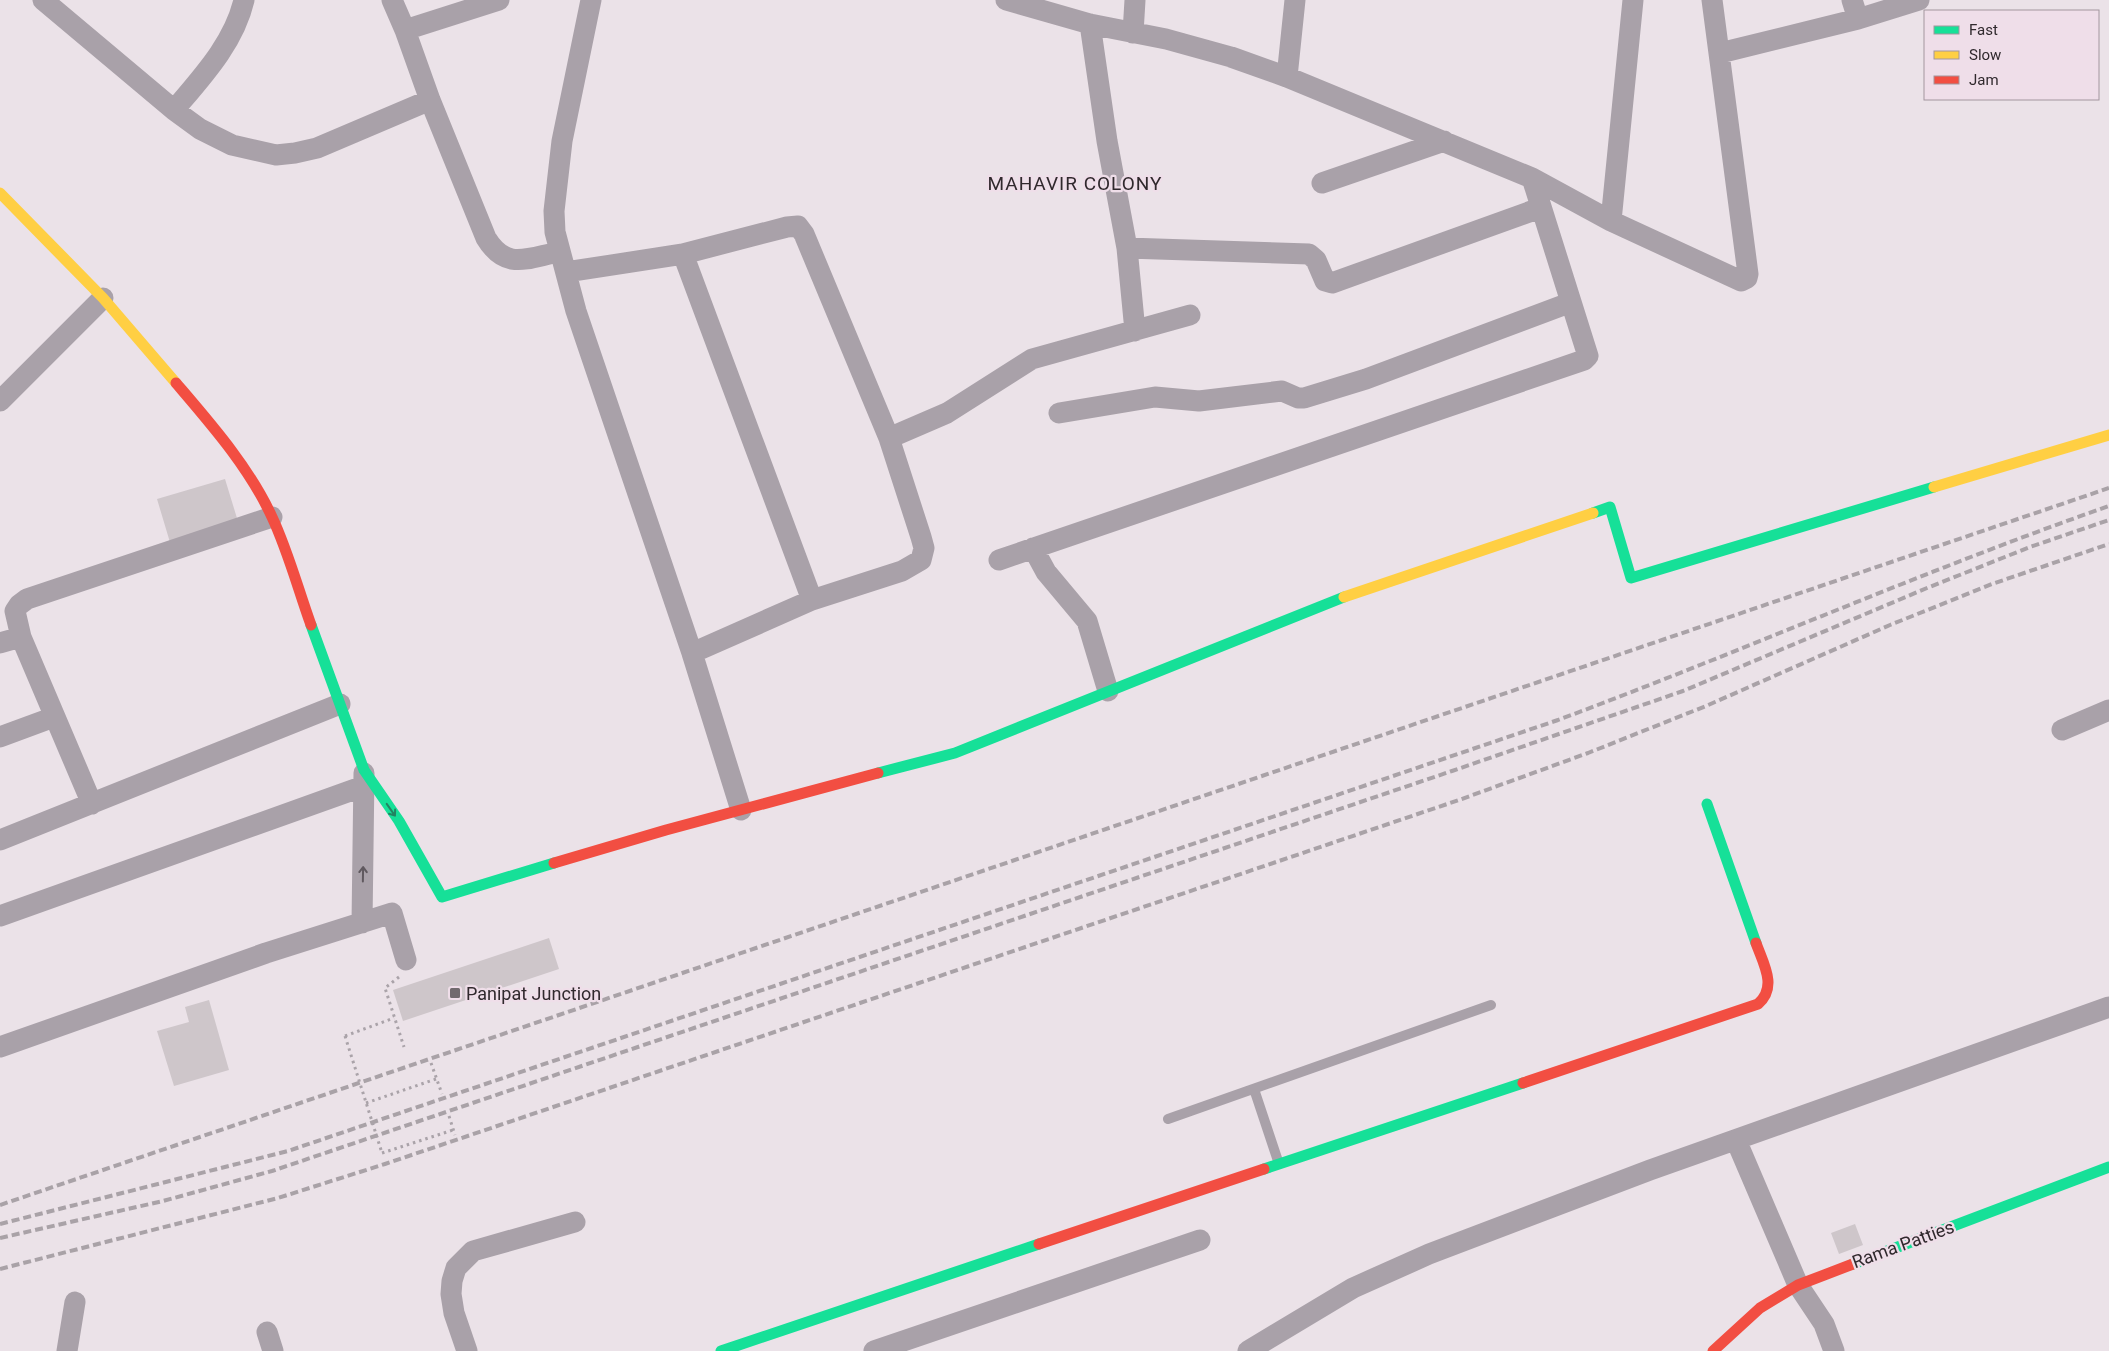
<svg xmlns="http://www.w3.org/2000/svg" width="2109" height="1351" font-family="Roboto,sans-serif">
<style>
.building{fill:#cec6ca}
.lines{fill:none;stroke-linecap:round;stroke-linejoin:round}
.path{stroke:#aaa3a9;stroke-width:3;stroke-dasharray:2.5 4;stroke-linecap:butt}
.lane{stroke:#a9a1a9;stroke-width:10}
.street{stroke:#a9a1a9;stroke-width:21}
.fast{stroke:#16e098;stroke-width:11}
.slow{stroke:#ffcf43;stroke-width:11}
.jam{stroke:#f24e42;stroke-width:11}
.rail{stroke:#a9a2a7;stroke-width:4;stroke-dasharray:8 4;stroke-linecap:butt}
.path-bridge{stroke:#aaa3a9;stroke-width:3;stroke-dasharray:2.5 4;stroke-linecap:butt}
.oneway{stroke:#238462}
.oneway2{stroke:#60595f}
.poi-dot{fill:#716a6e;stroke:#efdee9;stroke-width:2}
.labels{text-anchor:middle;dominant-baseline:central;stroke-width:4.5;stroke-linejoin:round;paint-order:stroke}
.poi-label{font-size:18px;fill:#30292d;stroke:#efdee9;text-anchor:start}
.street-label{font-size:18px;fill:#30292d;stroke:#efdee9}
.neighbourhood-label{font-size:19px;letter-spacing:1px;fill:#30292d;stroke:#efdee9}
</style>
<rect width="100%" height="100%" fill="#ebe2e8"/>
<path class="building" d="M 225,479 L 240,528 L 172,549 L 157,499 Z
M 549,938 L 559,969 L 403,1021 L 393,990 Z
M 209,1000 L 229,1070 L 174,1086 L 157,1031 L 189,1022 L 185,1007 Z
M 1855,1224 L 1863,1245 L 1839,1254 L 1831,1233 Z"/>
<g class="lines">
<path class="path" d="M 399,977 L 385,988 L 404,1047
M 345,1036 L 394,1018
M 431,1063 L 442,1094
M 366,1103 L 436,1079
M 449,1116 L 455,1135
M 382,1153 L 453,1130"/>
<path class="lane" d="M 1254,1089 L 1279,1164
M 1168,1119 L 1491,1005"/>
<path class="street" d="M 43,0 L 174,110 L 200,129 L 232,145 L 276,155 L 295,153 L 317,148 L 430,100
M 392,0 L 405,30 L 430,100 L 486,238 C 506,271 527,258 559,252
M 591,0 L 562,141 L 554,211 L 555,232 L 576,311 L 692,653 L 741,810
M 1006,0 L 1090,24 L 1166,39 L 1231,57 L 1287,77 L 1532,178 L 1611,221 L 1741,281 L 1747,278 L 1748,274 L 1712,0
M 1852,0 L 1858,19
M 1090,24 L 1107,141 L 1127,248 L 1135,331
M 405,30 L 499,0
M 1133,33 L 1135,0
M 1720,53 L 1858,19 L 1919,0
M 1287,77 L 1295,0
M 174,110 C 202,77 234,43 244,0
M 1322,183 L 1444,141
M 1611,221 L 1633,0
M 1127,248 L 1309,254 L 1316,260 L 1325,281 L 1332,283 L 1540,208
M 683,254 L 812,600
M 566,272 L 683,254 L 787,227 L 798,226 L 804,234 L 889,438 L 921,537 L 924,548 L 921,560 L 902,571 L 812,600 L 692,653
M 0,401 L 103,298
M 1059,413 L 1155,397 L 1199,401 L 1282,391 L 1298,398 L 1304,398 L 1366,379 L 1569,303
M 889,438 L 947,413 L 1032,359 L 1190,315
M 1033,548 L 1046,572 L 1087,621 L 1108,691
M 999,560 L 1584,360 L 1588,356 L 1532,178
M 0,643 L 21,637
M 2062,730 L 2109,710
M 0,737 L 54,717
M 92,804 L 21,637 L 15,611 L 19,605 L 27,599 L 272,517
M 0,840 L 340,704
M 0,916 L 364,786
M 362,923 L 364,773
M 0,1047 L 266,953 L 392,913 L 406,960
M 1736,1140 L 1798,1285 L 1824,1324 L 1834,1351
M 267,1332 L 273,1351
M 67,1351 L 75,1302
M 467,1351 L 454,1313 L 451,1294 L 452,1281 L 456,1268 L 473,1251 L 575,1222
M 874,1351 L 1200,1240
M 1248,1351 L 1353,1288 L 1429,1254 L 1650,1170 L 2109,1007"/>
<path class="fast" d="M 1593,513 L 1610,507 L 1631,578 L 1934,487
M 311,625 L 364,770 L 399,821 L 442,897 L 554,863
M 878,773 L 955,753 L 1344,597
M 1707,804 L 1756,943
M 1264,1169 L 1523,1083
M 1853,1264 L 2109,1167
M 721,1351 L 1039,1244"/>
<path class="slow" d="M 0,193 L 103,298 L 176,383
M 1934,487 L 2109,435
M 1344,597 L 1593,513"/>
<path class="jam" d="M 176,383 C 211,424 249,467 272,517 C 288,551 298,589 311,625
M 554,863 L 666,830 L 878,773
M 1523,1083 L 1758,1004 C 1778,987 1763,963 1756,943
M 1039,1244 L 1264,1169
M 1713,1351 L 1760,1308 L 1798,1285 L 1853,1264"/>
<path class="rail" d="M 0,1205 L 2109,488
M 0,1224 L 288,1151 L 1558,720 C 1743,651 1923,571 2109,506
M 0,1238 L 163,1201 L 272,1171 L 1452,771 L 1683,691 L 1927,588 L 2030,547 L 2109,520
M 0,1269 L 278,1198 L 385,1164 L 1459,800 L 1588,753 L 1706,706 L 1890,625 L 1992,584 L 2109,544"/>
<path class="path-bridge" d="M 345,1036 L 382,1153"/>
</g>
<defs><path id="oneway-shaft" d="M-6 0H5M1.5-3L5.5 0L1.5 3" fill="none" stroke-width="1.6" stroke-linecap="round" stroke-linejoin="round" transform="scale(1.25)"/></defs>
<use class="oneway" href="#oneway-shaft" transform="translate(391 810) rotate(55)"/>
<use class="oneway2" href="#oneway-shaft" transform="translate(363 874) rotate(-89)"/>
<rect class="poi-dot" x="449" y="987" width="12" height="12" rx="2.5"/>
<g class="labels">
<g class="poi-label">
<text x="466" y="993">Panipat Junction</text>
</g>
<g class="street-label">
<text transform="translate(1903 1244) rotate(-20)">Rama Patties</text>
</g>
<g class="neighbourhood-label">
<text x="1075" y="183">MAHAVIR COLONY</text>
</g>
</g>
<rect x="1924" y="10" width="175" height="90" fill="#efdee9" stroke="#a3969e"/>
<rect x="1934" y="26" width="25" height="8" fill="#16e098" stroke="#a3969e"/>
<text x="1969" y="35" font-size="15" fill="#30292d">Fast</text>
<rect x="1934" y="51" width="25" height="8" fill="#ffcf43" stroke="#a3969e"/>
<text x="1969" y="60" font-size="15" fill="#30292d">Slow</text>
<rect x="1934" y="76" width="25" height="8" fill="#f24e42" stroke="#a3969e"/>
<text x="1969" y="85" font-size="15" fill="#30292d">Jam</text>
</svg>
